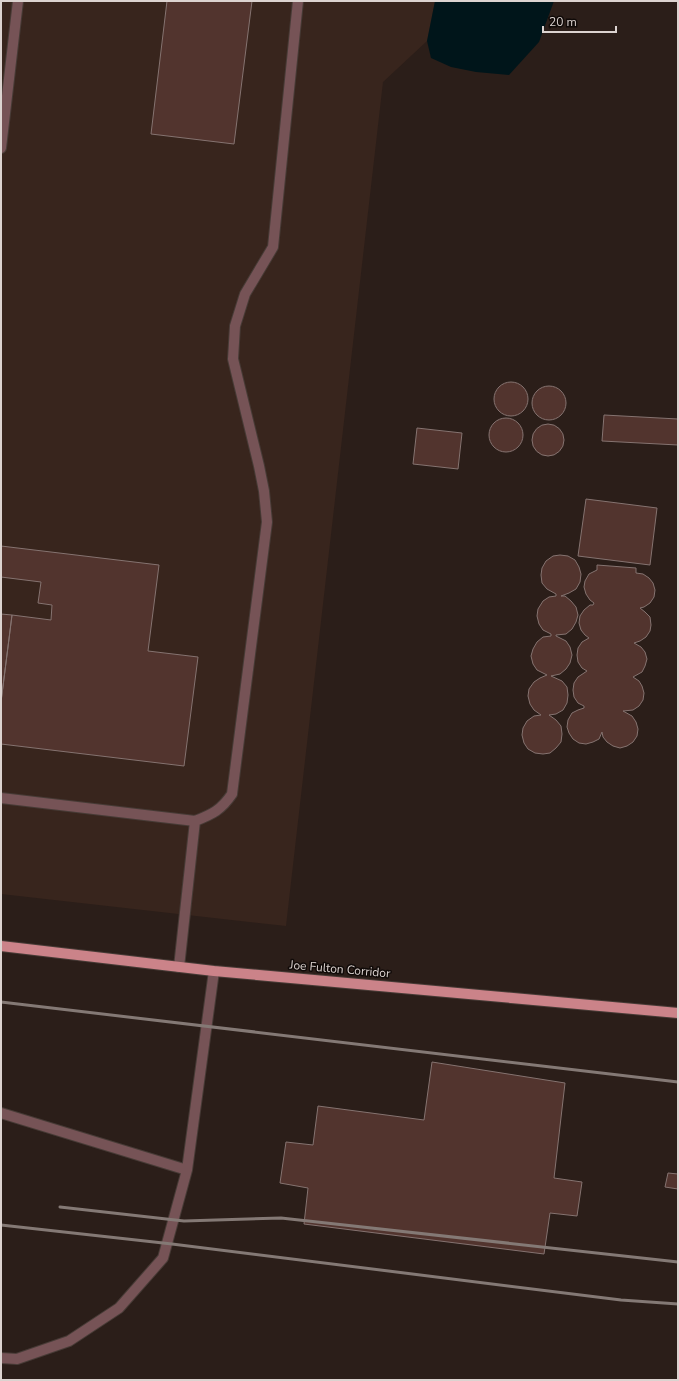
<svg xmlns="http://www.w3.org/2000/svg" width="679" height="1381" font-family="'Nunito Sans',sans-serif">
<style>
.built{fill:#38251d}
.water{fill:#00151a}
.building{fill:#52342e;stroke:#857370}
.lines{fill:none;stroke-linecap:round;stroke-linejoin:round}
.minor-casing{stroke:#473b36;stroke-width:12}
.major-casing{stroke:#473b36;stroke-width:12}
.minor{stroke:#765356;stroke-width:10}
.major{stroke:#cb8389;stroke-width:10}
.rail{stroke:#847975;stroke-width:3}
.labels{text-anchor:middle;dominant-baseline:central;stroke-width:3;stroke-linejoin:round;paint-order:stroke}
.street-label{font-size:12px;fill:#dcd3d0;stroke:#100a08}
</style>
<rect width="100%" height="100%" fill="#2b1e19"/>
<path class="built" d="M 1,1 L 435,1 L 427,41 L 383,82 L 286,926 L 1,894 Z"/>
<path class="water" d="M 435,1 L 554,1 L 539,42 L 509,75 L 476,72 L 451,67 L 431,58 L 427,41 Z"/>
<path class="building" d="M 167,1 L 252,1 L 234,144 L 151,134 Z
M494 399a17 17 0 1 1 34 0a17 17 0 1 1-34 0Z
M532 403a17 17 0 1 1 34 0a17 17 0 1 1-34 0Z
M 604,415 L 678,419 L 678,445 L 602,441 Z
M489 435a17 17 0 1 1 34 0a17 17 0 1 1-34 0Z
M532 440a16 16 0 1 1 32 0a16 16 0 1 1-32 0Z
M 417,428 L 462,433 L 458,469 L 413,464 Z
M 586,499 L 657,508 L 650,565 L 578,556 Z
M 1,546 L 159,565 L 148,651 L 198,657 L 184,766 L 1,744 L 1,702 L 12,615 L 51,620 L 52,605 L 38,603 L 41,582 L 1,577 Z
M 560,555 L 568,556 L 575,560 L 579,567 L 581,574 L 580,582 L 576,589 L 569,593 L 561,596 L 565,596 L 571,601 L 576,607 L 578,615 L 576,622 L 572,629 L 566,634 L 556,635 L 556,636 L 566,641 L 570,647 L 572,655 L 570,663 L 566,669 L 560,674 L 551,676 L 562,681 L 567,687 L 568,695 L 567,703 L 563,710 L 556,714 L 549,715 L 556,720 L 561,726 L 562,734 L 561,742 L 556,748 L 550,753 L 543,754 L 535,753 L 528,749 L 524,743 L 522,735 L 523,728 L 527,721 L 534,716 L 541,715 L 534,710 L 530,704 L 528,696 L 529,689 L 534,682 L 540,678 L 547,675 L 537,670 L 533,664 L 531,656 L 533,649 L 537,642 L 543,637 L 551,636 L 551,634 L 543,630 L 539,624 L 537,616 L 538,609 L 543,601 L 549,597 L 556,596 L 556,594 L 547,589 L 542,583 L 541,575 L 542,568 L 546,561 L 553,556 Z
M 597,565 L 636,568 L 636,573 L 643,574 L 649,578 L 653,583 L 655,590 L 654,597 L 650,603 L 644,607 L 640,608 L 645,612 L 650,617 L 651,625 L 650,631 L 646,637 L 640,641 L 634,643 L 641,647 L 645,652 L 647,659 L 645,666 L 642,672 L 633,677 L 639,681 L 642,686 L 644,693 L 643,700 L 639,706 L 633,710 L 623,711 L 632,716 L 636,722 L 638,729 L 637,736 L 633,742 L 627,746 L 620,748 L 613,746 L 607,742 L 603,737 L 602,732 L 599,739 L 593,742 L 586,744 L 579,743 L 573,739 L 569,733 L 567,727 L 568,720 L 572,713 L 578,710 L 584,708 L 584,706 L 578,703 L 574,697 L 573,690 L 574,683 L 578,677 L 587,671 L 582,668 L 578,662 L 577,655 L 578,648 L 582,642 L 589,638 L 585,635 L 581,630 L 579,623 L 580,616 L 584,610 L 590,605 L 593,605 L 594,603 L 590,600 L 586,594 L 584,587 L 585,581 L 589,574 L 597,570 Z
M 1,614 L 12,615 L 1,702 Z
M 432,1062 L 565,1083 L 554,1178 L 582,1182 L 577,1216 L 550,1213 L 544,1254 L 304,1224 L 308,1188 L 280,1183 L 286,1142 L 313,1145 L 318,1106 L 424,1120 Z
M 668,1173 L 678,1174 L 678,1189 L 665,1187 Z"/>
<g class="lines">
<defs>
<path id="minor" d="M 1,148 L 18,1
M 1,798 L 195,821 C 213,814 221,810 232,794 L 267,522 L 264,491 L 259,466 L 233,359 L 235,326 L 245,294 L 273,247 L 298,1
M 179,967 L 195,821
M 1,1113 L 187,1170 L 214,971
M 1,1358 L 17,1359 L 69,1341 L 119,1308 L 163,1258 L 187,1170"/>
<path id="major" d="M 1,946 L 214,971 L 678,1013"/>
</defs>
<use href="#minor" class="minor-casing"/>
<use href="#major" class="major-casing"/>
<use href="#minor" class="minor"/>
<use href="#major" class="major"/>
<path class="rail" d="M 1,1002 L 678,1082
M 60,1207 L 184,1221 L 281,1218 L 678,1262
M 1,1225 L 172,1244 L 621,1300 L 678,1304"/>
</g>
<g class="labels">
<g class="street-label">
<text transform="translate(340 969) rotate(5)">Joe Fulton Corridor</text>
</g>
</g>
<rect width="679" height="1381" fill="none" stroke="#dcd3d0" stroke-width="4"/>
<path d="M543 26v6h73v-6" fill="none" stroke="#dcd3d0" stroke-width="2"/>
<text x="549" y="26" font-size="12" fill="#dcd3d0" stroke="#100a08" stroke-width="3" paint-order="stroke">20 m</text>
</svg>
